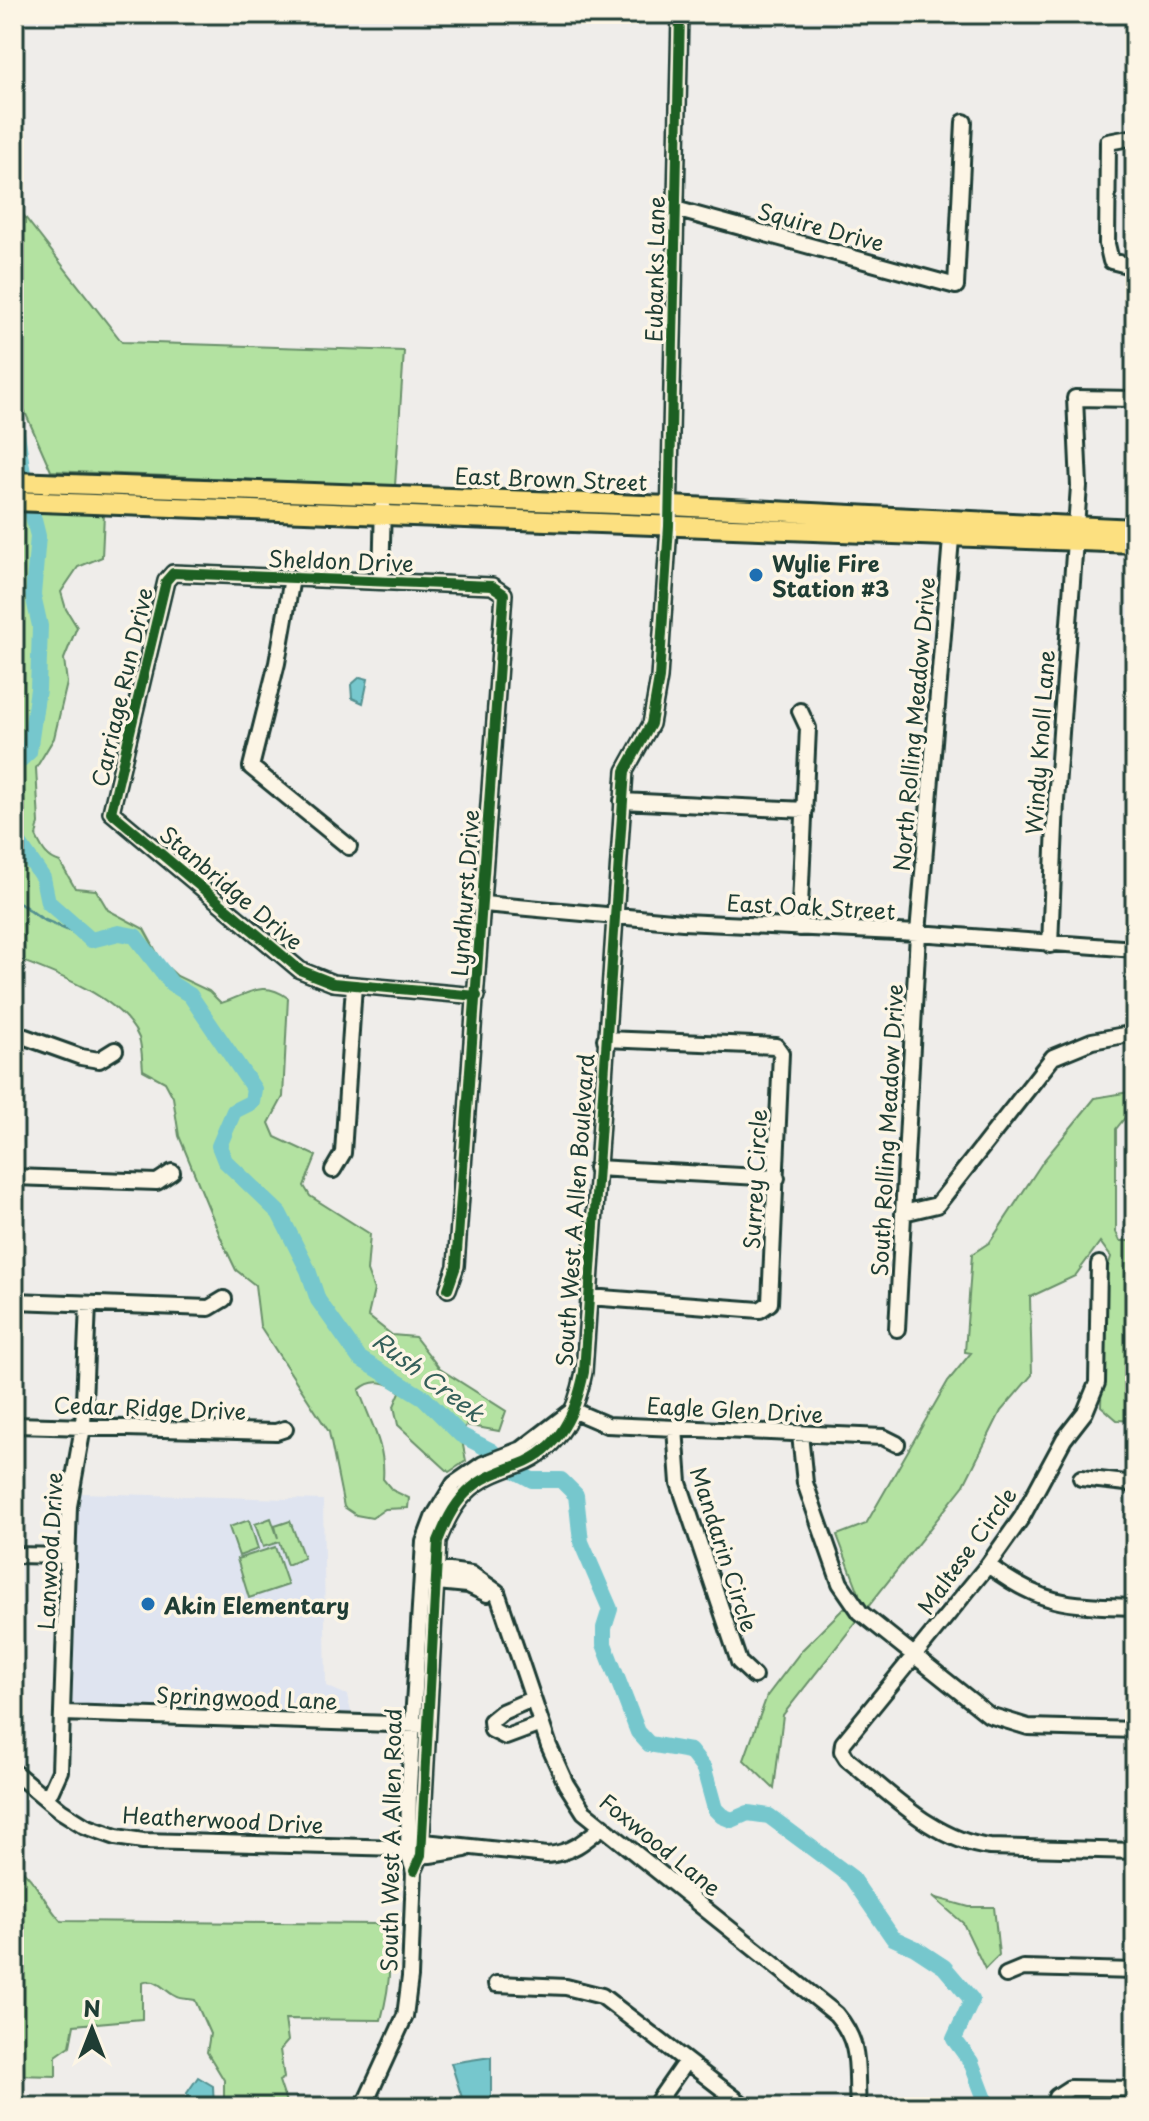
<svg xmlns="http://www.w3.org/2000/svg" width="1149" height="2121" font-family="'Playpen Sans',sans-serif">
<style>
.built{fill:#dfe4f0}
.green{fill:#b3e2a1;stroke:#69906a;stroke-width:2}
.water{fill:#76c7cd;stroke:#539090;stroke-width:2}
.lines{fill:none;stroke-linecap:round;stroke-linejoin:round}
.stream{stroke:#539090;stroke-width:3}
.river{stroke:#76c7cd;stroke-width:16}
.minor-casing{stroke:#1f3d34;stroke-width:20}
.major-casing{stroke:#1f3d34;stroke-width:24}
.minor{stroke:#fcf5e5;stroke-width:14}
.major{stroke:#fce080;stroke-width:18}
.cycleway-casing{stroke:#fcf5e5;stroke-width:15}
.cycleway{stroke:#1b5e20;stroke-width:10}
.poi-dot{fill:#1f6fb2;stroke:#fcf5e5;stroke-width:3}
.labels{text-anchor:middle;dominant-baseline:central;stroke-width:7;stroke-linejoin:round;paint-order:stroke}
.street-label{font-size:22px;fill:#1f3d34;stroke:#fcf5e5}
.poi-label{font-size:22px;font-weight:bold;fill:#1f3d34;stroke:#fcf5e5;text-anchor:start}
.water-label{font-size:24px;font-style:italic;fill:#35605a;stroke:#fcf5e5}
</style>
<rect width="100%" height="100%" fill="#efedea"/>
<filter id="ink" filterUnits="userSpaceOnUse"><feTurbulence type="fractalNoise" baseFrequency=".0125" numOctaves="2"/><feDisplacementMap in="SourceGraphic" scale="16" xChannelSelector="R" yChannelSelector="G"/><feConvolveMatrix kernelMatrix="1 2 1 2 8 2 1 2 1" color-interpolation-filters="sRGB"/></filter>
<g filter="url(#ink)">
<path class="built" d="M 79,1493 L 323,1500 L 326,1686 L 347,1695 L 352,1716 L 69,1707 Z"/>
<path class="green" d="M 14,203 L 122,342 L 404,351 L 395,486 L 51,471 L 14,387 Z
M 14,511 L 104,514 L 102,557 L 78,567 L 61,592 L 66,609 L 77,627 L 64,659 L 67,683 L 54,738 L 36,768 L 39,823 L 36,836 C 42,848 46,858 60,862 L 75,888 L 96,890 L 108,910 L 144,929 L 162,962 L 177,976 L 209,991 L 221,1003 C 248,995 262,979 288,998 L 283,1097 L 269,1123 L 275,1137 L 316,1156 L 304,1186 L 310,1196 L 370,1234 L 367,1271 L 374,1290 L 368,1316 L 392,1335 L 415,1337 L 440,1369 L 506,1411 L 499,1431 L 466,1425 L 461,1435 L 466,1461 L 449,1472 L 398,1425 L 394,1406 L 400,1392 C 388,1381 372,1378 359,1390 C 369,1420 386,1445 383,1479 L 392,1490 L 409,1498 L 408,1508 L 385,1509 L 372,1518 L 356,1515 L 344,1507 L 329,1432 L 260,1326 L 255,1285 L 236,1270 L 223,1243 L 179,1136 L 173,1097 L 165,1082 L 143,1070 C 142,1060 142,1047 139,1038 C 122,997 52,972 14,958 Z
M 1135,1091 L 1135,1105 L 1116,1129 L 1116,1232 L 1120,1241 L 1135,1241 L 1135,1421 L 1117,1420 L 1101,1406 L 1104,1280 L 1111,1257 L 1100,1242 L 1075,1276 L 1030,1297 L 1032,1375 L 1001,1411 L 964,1485 L 783,1715 L 774,1789 L 744,1760 L 767,1696 L 802,1650 L 859,1593 L 837,1535 L 866,1524 L 948,1381 L 971,1353 L 965,1352 L 972,1254 L 990,1242 L 1044,1160 L 1095,1098 Z
M 271,1518 L 278,1538 L 275,1526 L 290,1521 L 304,1558 L 287,1565 L 279,1542 L 263,1547 L 255,1524 Z
M 249,1520 L 258,1549 L 239,1556 L 229,1527 Z
M 275,1547 L 288,1585 L 249,1598 L 237,1559 Z
M 14,1864 C 35,1877 44,1903 61,1921 L 378,1924 C 396,1948 389,1990 381,2020 L 285,2019 L 288,2041 L 280,2050 L 284,2078 L 279,2081 L 286,2102 L 282,2107 L 224,2107 L 224,2080 L 207,2052 L 210,2034 L 195,2000 C 190,1999 185,1999 180,1998 C 165,1994 159,1976 142,1983 L 142,2019 L 74,2025 L 70,2046 L 56,2056 L 56,2076 L 14,2075 Z
M 933,1897 L 969,1907 L 994,1907 L 999,1955 L 985,1969 L 963,1923 Z"/>
<path class="water" d="M 360,677 L 368,679 L 363,703 L 352,698 L 351,685 Z
M 491,2057 L 491,2107 L 465,2107 L 451,2063 Z
M 198,2077 L 213,2086 L 214,2107 L 185,2107 L 187,2093 Z"/>
<g class="lines">
<path class="stream" d="M 14,899 L 42,919 L 91,940"/>
<path class="river" d="M 14,413 L 23,474
M 14,766 L 29,752 L 38,689 L 40,626 L 33,595 L 38,536 L 31,508
M 14,836 L 43,878 L 48,902 L 91,940 L 119,933 L 135,936 L 172,984 L 190,995 L 254,1089 L 252,1102 L 234,1111 L 219,1146 L 225,1161 L 279,1213 L 308,1270 L 318,1300 L 359,1358 L 424,1398 L 461,1435 L 492,1451
M 517,1472 L 532,1480 L 561,1480 L 576,1495 L 581,1542 L 610,1609 L 604,1628 L 604,1644 L 638,1732 L 649,1744 L 690,1751 L 704,1769 L 715,1809 L 722,1816 L 732,1820 L 748,1813 L 769,1816 L 851,1877 L 893,1938 L 915,1948 L 944,1967 L 972,2000 L 954,2039 L 971,2062 L 988,2107"/>
<defs>
<path id="minor" d="M 1135,137 L 1108,142 L 1107,244 L 1111,261 L 1135,267
M 675,209 L 956,286 L 964,122
M 292,578 L 277,663 L 251,767 L 349,847
M 381,581 L 383,504
M 622,801 L 805,810
M 484,904 L 683,922 L 918,933 L 1135,949
M 799,928 L 808,728 L 800,711
M 1050,945 L 1056,801 L 1079,486 L 1075,398 L 1135,399
M 14,1033 L 81,1057 L 99,1060 L 115,1050
M 596,1168 L 777,1178
M 333,1170 L 343,1153 L 354,985
M 14,1177 L 157,1182 L 172,1172
M 903,1213 L 937,1205 L 1053,1057 L 1092,1041 L 1135,1033
M 1099,1264 L 1097,1383 L 1085,1412 L 1064,1439 L 1022,1517 L 988,1565 L 843,1743 L 842,1751 L 847,1759 C 890,1793 934,1841 990,1847 L 1135,1851
M 448,1289 L 456,1266 L 504,594 L 492,586 L 173,573 L 166,581 L 111,812 L 300,970 L 333,983 L 477,996
M 589,1297 L 760,1310 L 770,1303 L 781,1053 L 776,1046 L 605,1039
M 14,1301 L 209,1308 L 224,1299
M 897,1329 L 918,933 L 952,527
M 572,1410 L 607,1425 L 883,1437 L 897,1444
M 14,1425 L 276,1432 L 285,1429
M 675,1428 L 679,1483 L 739,1662 L 754,1676
M 800,1434 L 805,1483 L 840,1583 L 860,1612 L 989,1715 L 1028,1727 L 1135,1730
M 1081,1478 L 1135,1484
M 14,1555 L 67,1556
M 988,1565 C 1042,1606 1069,1605 1135,1607
M 428,1568 L 471,1574 L 497,1592 L 549,1746 L 566,1784 L 584,1812 L 836,2014 C 863,2046 855,2068 858,2107
M 427,1581 L 468,1585 L 487,1594
M 532,1699 L 502,1712 L 491,1721 L 492,1730 L 506,1737 L 541,1724
M 64,1713 L 420,1725
M 14,1772 L 61,1811 L 85,1826 L 116,1837 L 143,1841 L 401,1848 C 416,1862 446,1852 465,1849
M 44,1796 L 51,1791 L 60,1771 L 69,1506 L 83,1427 L 88,1304
M 415,1841 L 547,1855 C 571,1853 584,1842 603,1826
M 414,1871 L 421,1855 L 438,1541 C 445,1524 452,1507 466,1493 C 480,1478 500,1471 520,1464 C 560,1449 576,1412 584,1372 L 625,771 L 651,724 L 659,678 L 669,526 L 680,14
M 1006,1975 L 1023,1968 L 1135,1971
M 496,1984 L 566,1987 L 602,1996 L 746,2107
M 1056,2097 L 1070,2088 L 1135,2089
M 359,2107 L 367,2099 L 405,2016 L 410,1977 L 414,1871 L 408,1854 L 409,1786 L 424,1542 L 433,1518 L 454,1484 L 483,1464 L 522,1449 L 569,1413
M 654,2107 L 686,2061"/>
<path id="major" d="M 14,482 L 670,506 L 1135,529
M 14,501 L 1135,543"/>
</defs>
<use href="#minor" class="minor-casing"/>
<use href="#major" class="major-casing"/>
<use href="#minor" class="minor"/>
<use href="#major" class="major"/>
<defs>
<path id="cycleway" d="M 448,1289 L 456,1266 L 504,594 L 492,586 L 173,573 L 166,581 L 111,812 L 300,970 L 333,983 L 477,996
M 414,1871 L 421,1855 L 438,1541 C 445,1524 452,1507 466,1493 C 480,1478 500,1471 520,1464 C 560,1449 576,1412 584,1372 L 625,771 L 651,724 L 659,678 L 669,526 L 680,14"/>
</defs>
<use href="#cycleway" class="cycleway-casing"/>
<use href="#cycleway" class="cycleway"/>
</g>
</g>
<g class="poi-dot">
<circle cx="756" cy="575" r="8"/>
<circle cx="148" cy="1604" r="8"/>
</g>
<g class="labels">
<g class="street-label">
<text transform="translate(821 226) rotate(15)">Squire Drive</text>
<text transform="translate(654 269) rotate(-89)">Eubanks Lane</text>
<text transform="translate(551 478) rotate(2)">East Brown Street</text>
<text transform="translate(341 560) rotate(2)">Sheldon Drive</text>
<text transform="translate(121 687) rotate(-77)">Carriage Run Drive</text>
<text transform="translate(913 724) rotate(-85)">North Rolling Meadow Drive</text>
<text transform="translate(1039 742) rotate(-86)">Windy Knoll Lane</text>
<text transform="translate(232 887) rotate(40)">Stanbridge Drive</text>
<text transform="translate(464 893) rotate(-86)">Lyndhurst Drive</text>
<text transform="translate(811 906) rotate(3)">East Oak Street</text>
<text transform="translate(886 1130) rotate(-87)">South Rolling Meadow Drive</text>
<text transform="translate(754 1179) rotate(-87)">Surrey Circle</text>
<text transform="translate(574 1210) rotate(-86)">South West A Allen Boulevard</text>
<text transform="translate(150 1407) rotate(2)">Cedar Ridge Drive</text>
<text transform="translate(735 1409) rotate(3)">Eagle Glen Drive</text>
<text transform="translate(725 1549) rotate(72)">Mandarin Circle</text>
<text transform="translate(966 1550) rotate(-54)">Maltese Circle</text>
<text transform="translate(49 1551) rotate(-87)">Lanwood Drive</text>
<text transform="translate(247 1697) rotate(2)">Springwood Lane</text>
<text transform="translate(223 1819) rotate(3)">Heatherwood Drive</text>
<text transform="translate(390 1840) rotate(-89)">South West A Allen Road</text>
<text transform="translate(661 1844) rotate(39)">Foxwood Lane</text>
</g>
<g class="poi-label">
<text x="772" y="562">Wylie Fire<tspan x="772" dy="25">Station #3</tspan></text>
<text x="164" y="1604">Akin Elementary</text>
</g>
<g class="water-label">
<text transform="translate(429 1376) rotate(37)">Rush Creek</text>
</g>
</g>
<rect width="1149" height="2121" fill="none" stroke="#fcf5e5" stroke-width="48"/>
<rect x="24" y="24" width="1101" height="2073" fill="none" stroke="#1f3d34" stroke-width="3" filter="url(#ink)"/>
<g transform="translate(92 2029)" stroke="#fcf5e5" stroke-width="6" paint-order="stroke">
<path d="M0-6L14 30L0 20L-14 30Z" fill="#1f3d34"/>
<text y="-12" font-size="22" font-weight="bold" text-anchor="middle" fill="#1f3d34">N</text>
</g>
</svg>
